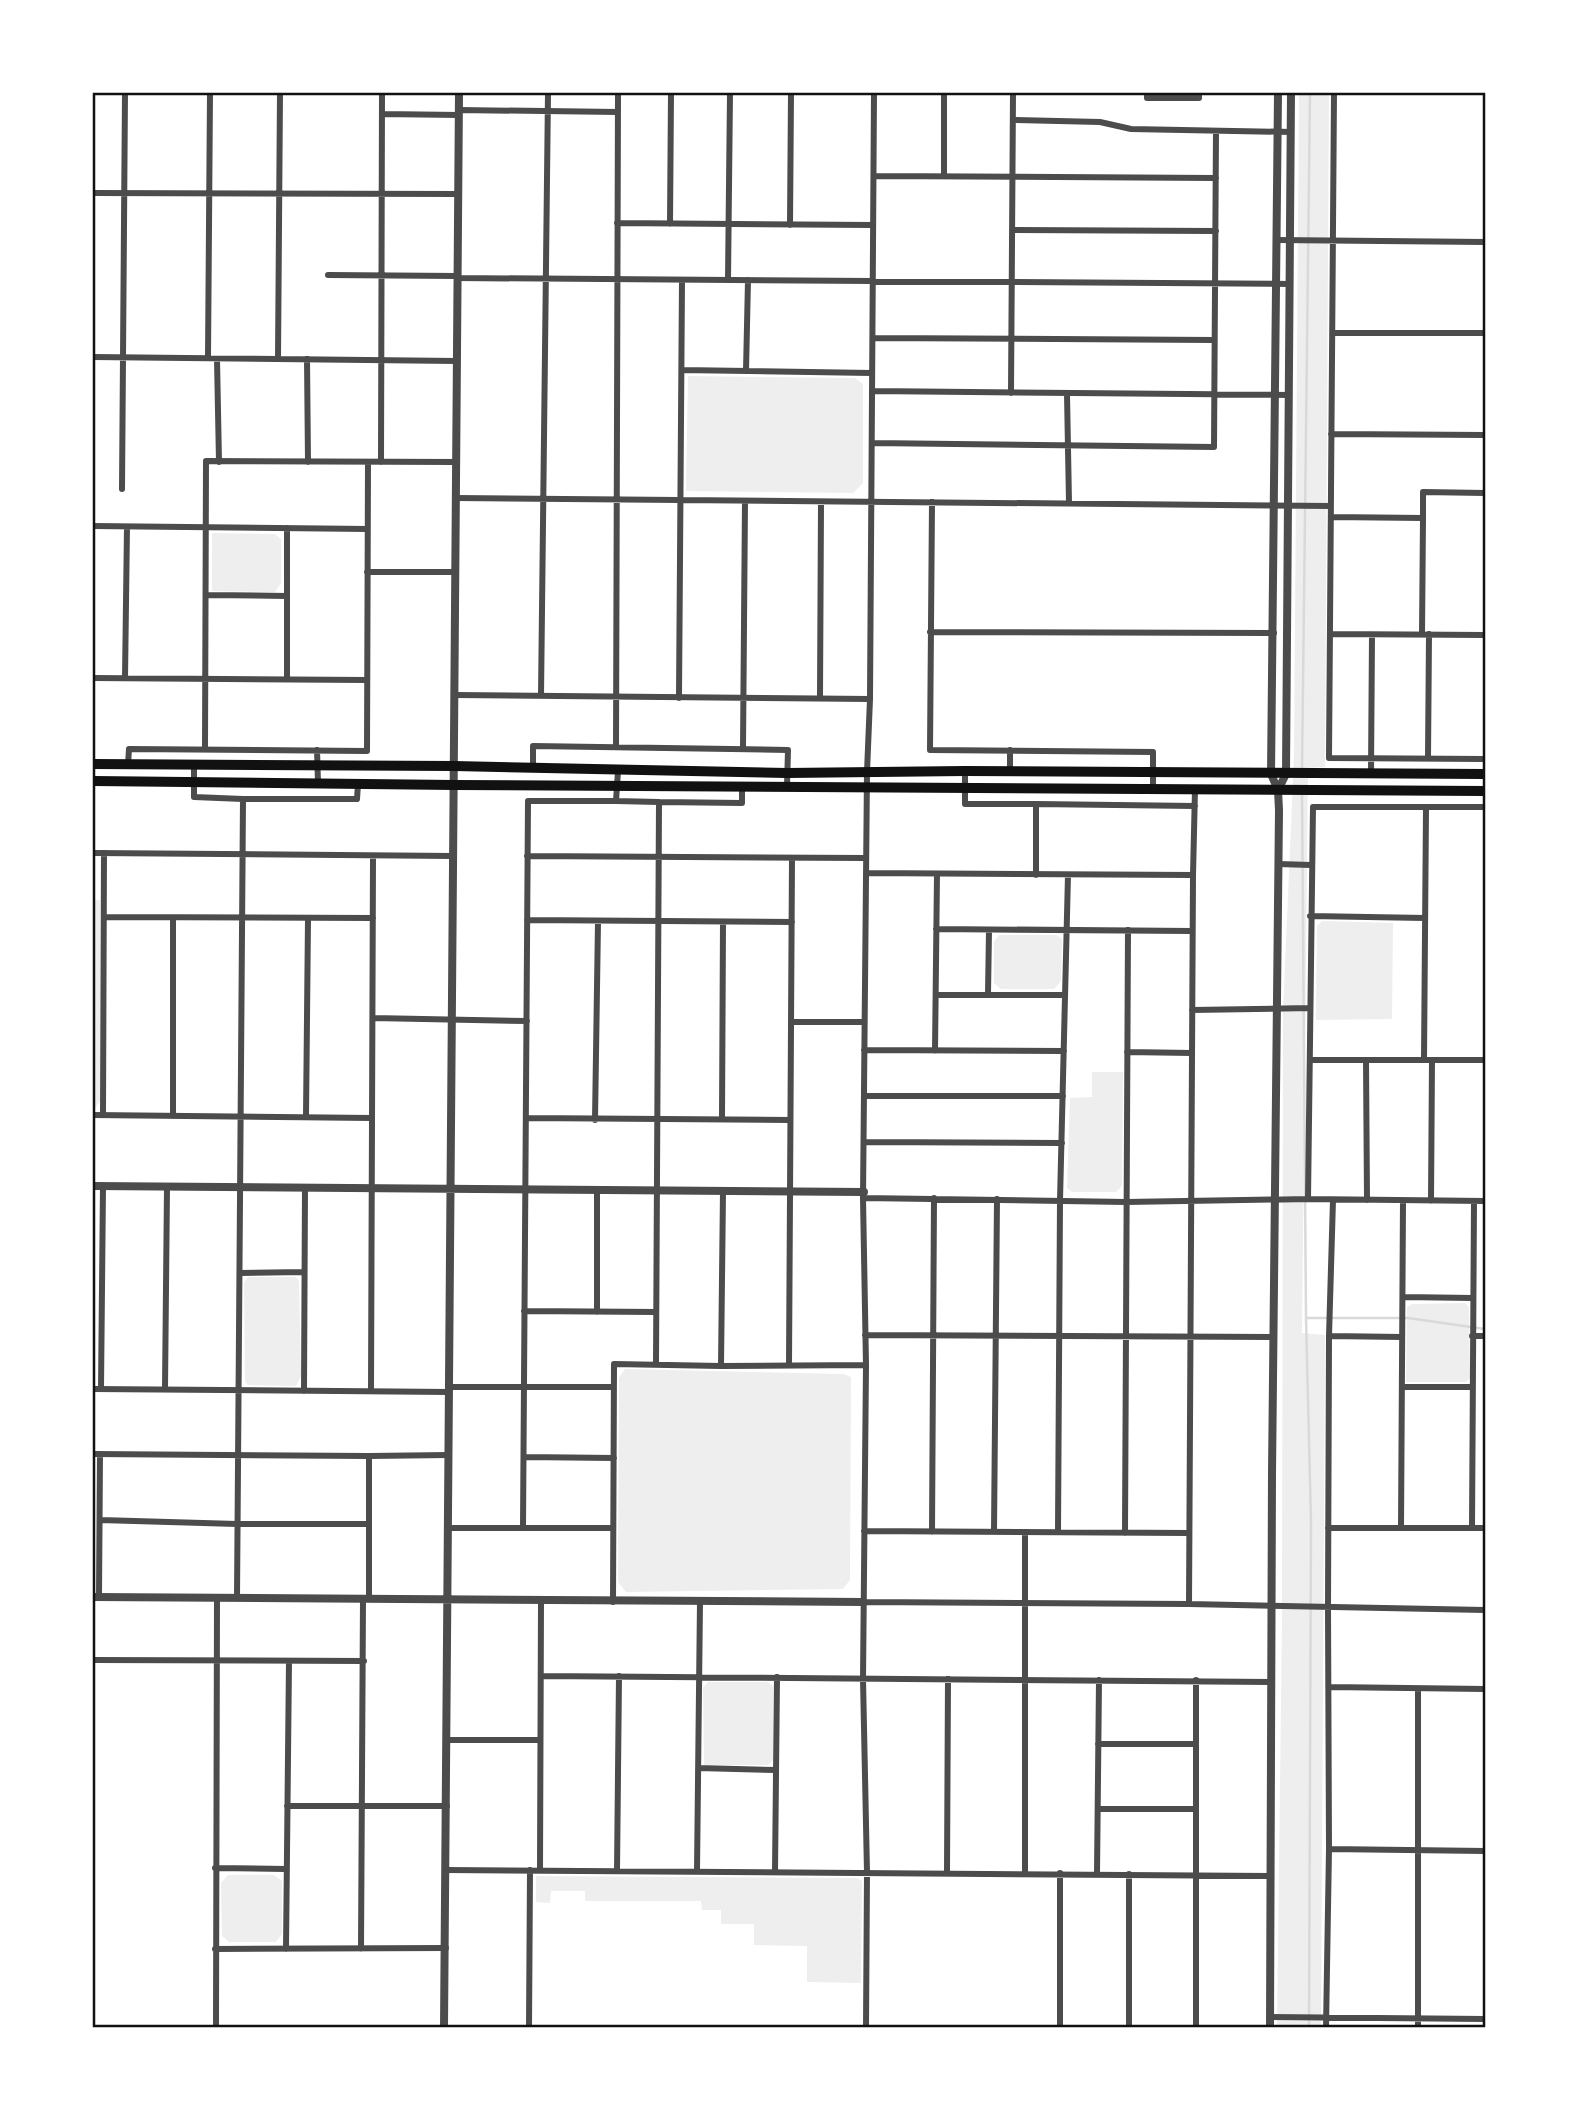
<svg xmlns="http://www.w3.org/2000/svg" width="1578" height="2121" font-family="'Crimson Pro',serif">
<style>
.green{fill:#eee}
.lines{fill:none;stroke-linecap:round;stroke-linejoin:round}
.stream{stroke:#d9d9d9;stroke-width:2.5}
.minor{stroke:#4c4c4c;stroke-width:6}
.tertiary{stroke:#4c4c4c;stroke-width:8}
.primary{stroke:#111;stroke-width:10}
.neatline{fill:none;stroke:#111;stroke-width:2.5}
</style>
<rect width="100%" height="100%" fill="#fff"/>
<path class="green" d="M 1299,93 L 1329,93 L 1325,767 L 1308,768 L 1302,1333 L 1325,1335 L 1321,2028 L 1277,2028 L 1282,1623 L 1283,1011 L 1294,756 Z
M 688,376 L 855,378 L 863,384 L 863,483 L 853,493 L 686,491 Z
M 212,533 L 275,534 L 281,539 L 281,583 L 275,592 L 212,591 Z
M 93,900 L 100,900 L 100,1101 L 94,1110 Z
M 1322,921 L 1393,923 L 1392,1019 L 1316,1020 L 1317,926 Z
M 999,935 L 1057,935 L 1062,939 L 1061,981 L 1054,989 L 1001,989 L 994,983 L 994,942 Z
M 1092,1072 L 1123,1072 L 1122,1186 L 1116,1192 L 1072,1192 L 1067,1188 L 1070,1098 L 1092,1097 Z
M 248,1277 L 295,1277 L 299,1280 L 301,1376 L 296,1386 L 248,1385 L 245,1382 L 244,1283 Z
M 1465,1303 L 1469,1307 L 1470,1378 L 1466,1382 L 1406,1382 L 1407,1307 L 1412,1304 Z
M 625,1369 L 843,1374 L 851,1377 L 850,1580 L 843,1589 L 626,1592 L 618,1582 L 619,1378 Z
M 708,1682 L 768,1682 L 773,1687 L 773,1760 L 768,1765 L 704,1765 L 703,1688 Z
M 228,1875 L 274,1875 L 282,1881 L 282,1934 L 276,1942 L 229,1942 L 222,1936 L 221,1883 Z
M 536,1876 L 857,1878 L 862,1881 L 861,1983 L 807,1982 L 807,1946 L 754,1945 L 754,1924 L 721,1924 L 721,1910 L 702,1910 L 701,1901 L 585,1901 L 585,1891 L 551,1891 L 550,1903 L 536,1902 Z"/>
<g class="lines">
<path class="stream" d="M 1302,769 L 1310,93
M 1302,793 L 1306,1318 L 1311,1522 L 1309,2028
M 1306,1318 L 1408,1318 L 1485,1329"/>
<path class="minor" d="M 944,93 L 944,176
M 1147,93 L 1147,98 L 1199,98 L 1199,93
M 1334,93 L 1329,758 L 1485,759
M 459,110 L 618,112
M 382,114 L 459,115
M 1013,120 L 1100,122 L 1131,129 L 1291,132
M 874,176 L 1216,178
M 93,193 L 458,194
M 617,223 L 873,225
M 670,224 L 671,93
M 790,225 L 791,93
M 1012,230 L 1216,231
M 1277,240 L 1485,242
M 328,275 L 457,276
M 457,278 L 1290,284
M 728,280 L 730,93
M 1333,333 L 1485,333
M 873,338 L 1214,340
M 93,357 L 457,361
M 208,358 L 210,93
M 217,359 L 219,462
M 278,359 L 280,93
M 307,359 L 308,462
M 682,370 L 872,373
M 746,371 L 748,280
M 872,391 L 1289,395
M 1011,393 L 1013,93
M 1067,394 L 1069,503
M 1331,434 L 1485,435
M 872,443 L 1214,447 L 1216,131
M 381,462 L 382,93
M 122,489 L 125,93
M 456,498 L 1331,506
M 932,502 L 930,750 L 1153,752 L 1153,788
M 1331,517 L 1423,518 L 1422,634
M 1423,518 L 1423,492 L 1485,493
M 93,526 L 367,529
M 367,572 L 455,572
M 207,595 L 287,596
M 930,632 L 1274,633
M 1330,634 L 1485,635
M 93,678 L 367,680
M 125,678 L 127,527
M 287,679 L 287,528
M 455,695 L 870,699
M 541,696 L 548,93
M 679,698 L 682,280
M 820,698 L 821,503
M 616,747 L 618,93
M 205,749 L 206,461 L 457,462
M 743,749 L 745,501
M 317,750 L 318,783
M 1010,750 L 1010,772
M 1428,758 L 1429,634
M 128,765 L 129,749 L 367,751 L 368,462
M 194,766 L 194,797 L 243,799 L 237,1598
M 533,767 L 533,746 L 788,750 L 787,786
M 965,771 L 965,804 L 1036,804 L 1036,875
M 1371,774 L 1372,635
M 243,799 L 357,799 L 358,784
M 616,801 L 659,802 L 656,1364
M 659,802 L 742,803 L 742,786
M 1036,804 L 1195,806
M 93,853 L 453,856
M 527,856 L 866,858
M 1278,864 L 1311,865
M 866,873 L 1193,875
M 1310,916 L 1425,918
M 105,917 L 373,918
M 527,920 L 792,922
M 936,929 L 1192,931
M 988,994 L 989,930
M 936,995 L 1065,995
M 1192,1010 L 1310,1008
M 373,1018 L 527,1021
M 791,1022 L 864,1022
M 864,1050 L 1064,1051
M 935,1051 L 937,874
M 1127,1052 L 1192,1053
M 1310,1060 L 1485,1060
M 1366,1060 L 1367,1200
M 1424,1060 L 1426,808
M 864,1096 L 1063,1096
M 93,1115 L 372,1118
M 103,1115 L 104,853
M 173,1116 L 173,918
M 306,1117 L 308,919
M 527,1118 L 790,1120
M 722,1119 L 723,922
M 595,1120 L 598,922
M 864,1142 L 1062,1143
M 597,1189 L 597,1312
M 863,1198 L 1126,1202 L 1308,1199 L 1485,1201
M 1308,1199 L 1313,807 L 1485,807
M 1431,1201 L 1432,1060
M 240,1273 L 304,1272
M 1403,1297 L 1473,1298
M 524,1311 L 656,1312
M 865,1335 L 1274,1337
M 1329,1336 L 1402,1337
M 1472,1336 L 1485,1336
M 789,1365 L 792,858
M 721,1366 L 723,1191
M 449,1387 L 614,1387
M 1402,1387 L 1472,1387
M 93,1389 L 449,1392
M 101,1389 L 103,1186
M 165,1389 L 167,1187
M 304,1391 L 305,1188
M 371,1391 L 373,856
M 93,1454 L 369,1456 L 448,1455
M 524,1457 L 614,1458
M 100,1520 L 237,1524 L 369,1524
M 449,1528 L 613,1528
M 523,1528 L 528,801 L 616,801 L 618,771
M 1328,1528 L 1485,1528
M 1401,1528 L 1403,1201
M 1472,1528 L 1474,1201
M 864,1531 L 1189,1533
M 932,1532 L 934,1198
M 994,1532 L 997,1199
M 1025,1532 L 1025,1873
M 1058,1532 L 1060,1200 L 1068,875
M 1125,1533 L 1128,930
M 99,1597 L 100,1454
M 369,1599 L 369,1456
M 613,1602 L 614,1364 L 721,1366 L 866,1365
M 863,1602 L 1189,1604 L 1485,1610
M 1189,1604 L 1193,875 L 1195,789
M 93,1660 L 364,1661
M 541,1676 L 1271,1682
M 1329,1687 L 1485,1689
M 447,1740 L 540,1740
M 1098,1744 L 1196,1744
M 698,1768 L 776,1770
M 287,1806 L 447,1806
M 1098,1809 L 1195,1809
M 1329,1849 L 1485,1851
M 215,1868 L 286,1869
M 446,1870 L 1270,1876
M 540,1870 L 541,1600
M 617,1871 L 619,1676
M 697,1871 L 700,1601
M 775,1872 L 777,1677
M 947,1873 L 948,1679
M 1097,1874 L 1099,1680
M 215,1949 L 446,1948
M 286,1949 L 289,1661
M 361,1949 L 363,1599
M 1270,2017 L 1485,2019
M 216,2028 L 217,1599
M 529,2028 L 530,1870
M 866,2028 L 867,1872 L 863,1679 L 866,1365 L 863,1198 L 867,772 L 870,699 L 874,93
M 1060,2028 L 1060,1873
M 1129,2028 L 1129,1874
M 1196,2028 L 1196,1680
M 1326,2028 L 1329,1849 L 1328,1608 L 1329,1336 L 1333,1200
M 1418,2028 L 1418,1689"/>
<path class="tertiary" d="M 1278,790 L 1286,774 L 1291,93
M 93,1186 L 864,1192
M 93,1597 L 863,1602
M 444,2028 L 459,93
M 1270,2028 L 1272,1473 L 1279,810 L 1278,790 L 1271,774 L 1278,93"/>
<path class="primary" d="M 93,764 L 454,766 L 787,773 L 965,771 L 1485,774
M 93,781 L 454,785 L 1485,791"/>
</g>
<rect width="1578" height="2121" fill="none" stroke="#ffffff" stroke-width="189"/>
<rect x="94" y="94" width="1390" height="1932" class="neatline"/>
</svg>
